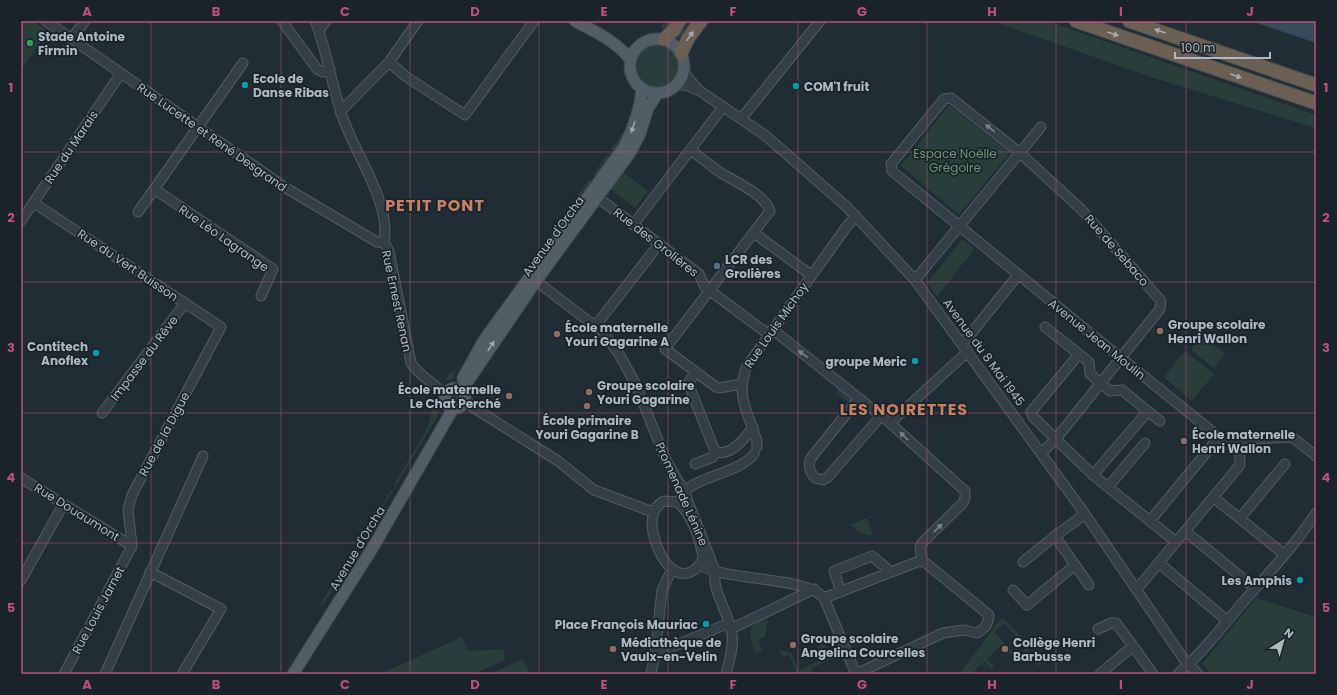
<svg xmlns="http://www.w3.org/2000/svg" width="1337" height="695" font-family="Poppins,sans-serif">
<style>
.green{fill:#293d3a}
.water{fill:#364b5c}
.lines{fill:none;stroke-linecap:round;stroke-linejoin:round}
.minor-casing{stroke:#525c64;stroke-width:11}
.major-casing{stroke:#3e4750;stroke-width:13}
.highway-casing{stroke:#3f4950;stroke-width:15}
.minor{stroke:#343e46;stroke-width:9}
.major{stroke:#525e66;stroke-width:11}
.highway{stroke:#6b5e52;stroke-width:13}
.oneway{fill:#a5abb2}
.oneway2{fill:#9ca7b0}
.oneway3{fill:#78828b}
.grid{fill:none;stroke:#bb507f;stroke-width:1;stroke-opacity:0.55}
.leisure-dot{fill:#2e9e5b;stroke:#1a232a;stroke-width:1.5}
.culture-dot{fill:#0f9aa8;stroke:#1a232a;stroke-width:1.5}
.service-dot{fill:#5c6f8a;stroke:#1a232a;stroke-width:1.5}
.education-dot{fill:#8d6e63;stroke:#1a232a;stroke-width:1.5}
.labels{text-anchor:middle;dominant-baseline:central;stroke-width:3.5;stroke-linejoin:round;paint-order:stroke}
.poi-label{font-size:12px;font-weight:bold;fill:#afb9c3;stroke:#1a232a;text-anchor:start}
.street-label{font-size:12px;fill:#afb9c3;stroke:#1a232a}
.park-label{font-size:12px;fill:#709672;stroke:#1a232a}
.district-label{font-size:16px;font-weight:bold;letter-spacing:1px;fill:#cb7f62;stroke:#1a232a}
.neatline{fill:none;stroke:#bb507f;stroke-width:1.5}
.grid-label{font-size:13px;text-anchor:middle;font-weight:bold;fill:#bb507f}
</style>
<rect width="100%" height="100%" fill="#212d35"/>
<path class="green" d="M 21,21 L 34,21 L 47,31 L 21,71 Z
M 664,21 L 690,21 L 682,40 L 661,27 Z
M 992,21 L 1047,21 L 1316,115 L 1316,128 L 1151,77 Z
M635 66a22 22 0 1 1 44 0a22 22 0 1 1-44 0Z
M 635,98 L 638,98 L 633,121 L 616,151 L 610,150 L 627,127 L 632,116 Z
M 949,105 L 1010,153 L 959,214 L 901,166 Z
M 607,155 L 610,159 L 609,162 L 604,163 L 595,176 L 593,175 Z
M 622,171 L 648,191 L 635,208 L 609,188 Z
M 589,179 L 591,183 L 580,199 L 576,198 Z
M 962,239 L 974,249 L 937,297 L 927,283 Z
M 1202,336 L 1225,354 L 1214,368 L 1191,350 Z
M 1185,351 L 1214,374 L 1192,401 L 1164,377 Z
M 456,369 L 453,379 L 445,381 L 450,373 Z
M 845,381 L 870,399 L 861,411 L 836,393 Z
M449.5 398a5.5 5.5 0 1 1 11 0a5.5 5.5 0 1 1-11 0Z
M 438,394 L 441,401 L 440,409 L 433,408 Z
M 432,410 L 439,411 L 437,415 L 438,416 L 395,487 L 394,484 L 427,429 Z
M 392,489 L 392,492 L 324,604 L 318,608 Z
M 867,518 L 873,535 L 862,534 L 850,525 Z
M 1256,598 L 1316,617 L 1316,674 L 1212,674 L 1202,664 Z
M 1002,617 L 1028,644 L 1025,647 L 1004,623 L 994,632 L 1017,656 L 1021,654 L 1016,659 L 1001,645 L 987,659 L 994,666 L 991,670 L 981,657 L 971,670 L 981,658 L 989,671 L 982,664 L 971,674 L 959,674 Z
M 763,620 L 768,621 L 765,637 L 758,640 L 762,650 L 756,654 C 751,641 744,626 763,620 Z
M 462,637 L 468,651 L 504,649 L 505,660 L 473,674 L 380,674 Z
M 823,637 L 830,657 L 836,654 L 837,657 L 811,668 L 813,674 L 803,674 L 799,670 L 822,660 L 817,653 Z
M 1027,648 L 1038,663 L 1042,660 L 1039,655 L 1044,660 L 1038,666 L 1023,651 Z
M 779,650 L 791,653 L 800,674 L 797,674 L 789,654 L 782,657 Z
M 523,659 L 530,674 L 490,674 Z"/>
<path class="water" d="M 1251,21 L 1316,21 L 1316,43 Z"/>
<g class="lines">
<defs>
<path id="minor" d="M 46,21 L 286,188 L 377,242 L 384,243
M 282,21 L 317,69 L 323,72 L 330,69
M 315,21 C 327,51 331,82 341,112 C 352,151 392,201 384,243 L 388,249 L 390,256 L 411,363 C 420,377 435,383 446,396
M 319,30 L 326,21
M 71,39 L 85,21
M 389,62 L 405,76 L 465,115 L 534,21
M 684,70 L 688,78 L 700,91 L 766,136 L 847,207 L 915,280 L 1085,514 L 1183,658 L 1198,674
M 676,85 L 685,85 L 697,90
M 340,112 L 389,62 L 418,21
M 741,119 L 820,21
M 691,150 C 701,158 711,166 721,173 C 736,182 764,194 770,211 L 665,349 L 716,387 L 719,388 L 741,384
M 154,189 L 273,269 L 261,296
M 597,197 L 699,274 L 705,287 L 768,334
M 34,203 L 221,327 L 132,495 L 128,509 L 132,546
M 138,212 L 243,63
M 21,221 L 121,73
M 633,225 L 723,107
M 754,233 L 811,275
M 915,280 L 1041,127
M 536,281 L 591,323 L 597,324 L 659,244
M 597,324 L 619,354 L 635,383 L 666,460 L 684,491 L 715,571 C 712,593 729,612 732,634 C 734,647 729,661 726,674
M 1045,327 L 1089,362 L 1090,374 L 1110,391 L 1122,390 L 1160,421
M 772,329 L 890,423 L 965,491 L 965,498 L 963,503 L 922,543 L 920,547 L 922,560 L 989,615 C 988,625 985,628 977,633 L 964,630 L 943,633 L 856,674
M 962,343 L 969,336 L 1018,275
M 1079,354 L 1031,412 L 1033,417 L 1093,475 L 1176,542
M 696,372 L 688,383 L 715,451 C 730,458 746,437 753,427
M 465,398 L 471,406 L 558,461 L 594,490 L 653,512
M 859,398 L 811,458 C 807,466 810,472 815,478 L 823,480 L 828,477 L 881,416
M 102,413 L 185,303
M 890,423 L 964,355 L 967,350
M 757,447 L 757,441 C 748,412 735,396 747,366 L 847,226 L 856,216
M 1041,453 L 1055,440 L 1160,309 L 1161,301 L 1082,210 L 1020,153 L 951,98 L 944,99 L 891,164 L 892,171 L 1112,351 L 1120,357 L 1219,437 L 1230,440 L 1292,437 L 1316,456
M 695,464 L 713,457 L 715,451
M 1093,475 L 1148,411
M 21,478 L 132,546
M 1108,487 L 1145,443
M 681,496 C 691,477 739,474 754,454
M 1213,497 L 1280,551
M 664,501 L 678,502 C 693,518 700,537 703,558 C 698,572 683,579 671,568 C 656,555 641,513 664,501 Z
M 1240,518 L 1285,464
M 1150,521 L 1219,437
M 1185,531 L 1251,585
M 1023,562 L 1055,536
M 1159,563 L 1224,618
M 700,565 C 730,582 805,576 824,598 L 856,674
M 1075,565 L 1089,585
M 150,572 L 221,609 L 182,674
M 21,580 L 63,505
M 1137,589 L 1240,465 L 1239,440
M 1013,590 L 1027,605 L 1075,565 L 1055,536 L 1085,514
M 841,592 L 834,571 L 872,556 L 891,572
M 824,598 L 922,560
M 731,629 L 814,589
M 1098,629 L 1111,623 L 1116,623 L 1133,646
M 655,654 L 729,623
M 64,674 L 132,546
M 105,674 L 203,456
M 651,674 L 655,654 L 662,590 L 672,569
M 1100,674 L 1133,646 L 1153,674
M 1178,674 C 1203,652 1223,626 1244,601 C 1269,573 1295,545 1316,513"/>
<path id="major" d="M 575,21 C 595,32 616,41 630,59
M630 66a27 27 0 1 1 54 0a27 27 0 1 1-54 0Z
M 463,378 L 484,340 L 624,147 C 633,129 640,110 642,89
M445 398a10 10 0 1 1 20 0a10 10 0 1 1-20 0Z
M 462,390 L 536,281 L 630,153 L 640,134 L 648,108 L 658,93
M 293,674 L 372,549 L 454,407"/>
<path id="highway" d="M 1076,21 L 1316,103
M 1129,21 L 1316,85
M 664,39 L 674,30 L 679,21
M 681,53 L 689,37 L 701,21"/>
</defs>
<use href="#minor" class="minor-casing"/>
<use href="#major" class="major-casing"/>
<use href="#highway" class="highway-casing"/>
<use href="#minor" class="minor"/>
<use href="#major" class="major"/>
<use href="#highway" class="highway"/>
</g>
<defs><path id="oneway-solid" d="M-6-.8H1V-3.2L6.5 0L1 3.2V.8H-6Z"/></defs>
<g class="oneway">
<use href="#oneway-solid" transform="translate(1160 31) rotate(-161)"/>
<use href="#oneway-solid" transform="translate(1113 34) rotate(19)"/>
<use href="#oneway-solid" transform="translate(690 36) rotate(-55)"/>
<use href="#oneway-solid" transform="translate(1236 76) rotate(19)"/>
</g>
<g class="oneway2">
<use href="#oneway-solid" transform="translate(633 127) rotate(109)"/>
<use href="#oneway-solid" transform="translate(491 346) rotate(-57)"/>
</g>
<g class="oneway3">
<use href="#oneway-solid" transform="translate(990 128) rotate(-141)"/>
<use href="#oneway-solid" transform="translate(803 354) rotate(-142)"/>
<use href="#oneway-solid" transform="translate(904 436) rotate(-137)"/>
<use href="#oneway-solid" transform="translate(938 528) rotate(-44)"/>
</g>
<path class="grid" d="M 151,21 L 151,674M 281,21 L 281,674M 410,21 L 410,674M 539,21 L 539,674M 668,21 L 668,674M 798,21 L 798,674M 927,21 L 927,674M 1056,21 L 1056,674M 1186,21 L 1186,674M 21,152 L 1316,152M 21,282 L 1316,282M 21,413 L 1316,413M 21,543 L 1316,543"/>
<circle class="leisure-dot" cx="30" cy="43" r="4"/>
<g class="culture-dot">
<circle cx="245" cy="85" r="4"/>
<circle cx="796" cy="86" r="4"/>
<circle cx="96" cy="353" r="4"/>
<circle cx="915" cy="361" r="4"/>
<circle cx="1300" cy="580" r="4"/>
<circle cx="706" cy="624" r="4"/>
</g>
<circle class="service-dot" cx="717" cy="266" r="4"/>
<g class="education-dot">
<circle cx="1160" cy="331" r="4"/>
<circle cx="557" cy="334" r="4"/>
<circle cx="589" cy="392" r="4"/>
<circle cx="509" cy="396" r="4"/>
<circle cx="587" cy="406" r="4"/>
<circle cx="1184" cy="441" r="4"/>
<circle cx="793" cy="645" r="4"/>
<circle cx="613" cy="649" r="4"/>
<circle cx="1005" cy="649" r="4"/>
</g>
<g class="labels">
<g class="poi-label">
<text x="38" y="36">Stade Antoine<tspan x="38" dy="14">Firmin</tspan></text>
<text x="253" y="78">Ecole de<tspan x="253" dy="14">Danse Ribas</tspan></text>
<text x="804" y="86">COM'1 fruit</text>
<text x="725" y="259">LCR des<tspan x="725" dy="14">Grolières</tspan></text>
<text x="1168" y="324">Groupe scolaire<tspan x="1168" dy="14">Henri Wallon</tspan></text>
<text x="565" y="327">École maternelle<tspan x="565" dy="14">Youri Gagarine A</tspan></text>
<text x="88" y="346" text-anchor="end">Contitech<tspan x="88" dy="14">Anoflex</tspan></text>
<text x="907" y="361" text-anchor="end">groupe Meric</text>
<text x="597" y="385">Groupe scolaire<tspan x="597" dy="14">Youri Gagarine</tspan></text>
<text x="501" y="389" text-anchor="end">École maternelle<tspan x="501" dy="14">Le Chat Perché</tspan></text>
<text x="587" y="420" text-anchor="middle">École primaire<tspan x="587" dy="14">Youri Gagarine B</tspan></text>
<text x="1192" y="434">École maternelle<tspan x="1192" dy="14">Henri Wallon</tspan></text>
<text x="1292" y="580" text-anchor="end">Les Amphis</text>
<text x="698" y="624" text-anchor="end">Place François Mauriac</text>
<text x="801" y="638">Groupe scolaire<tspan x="801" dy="14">Angelina Courcelles</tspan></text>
<text x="621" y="642">Médiathèque de<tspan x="621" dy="14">Vaulx-en-Velin</tspan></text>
<text x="1013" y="642">Collège Henri<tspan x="1013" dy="14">Barbusse</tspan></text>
</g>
<g class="street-label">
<text transform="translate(212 137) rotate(35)">Rue Lucette et René Desgrand</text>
<text transform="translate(71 147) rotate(-56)">Rue du Marais</text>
<text transform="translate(553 236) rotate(-54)">Avenue d'Orcha</text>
<text transform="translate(224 238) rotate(35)">Rue Léo Lagrange</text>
<text transform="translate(656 242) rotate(38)">Rue des Grolières</text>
<text transform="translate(1117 250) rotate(49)">Rue de Sebaco</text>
<text transform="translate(128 265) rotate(34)">Rue du Vert Buisson</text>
<text transform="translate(397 301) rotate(78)">Rue Ernest Renan</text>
<text transform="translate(776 325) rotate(-55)">Rue Louis Michoy</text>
<text transform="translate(1097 339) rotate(39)">Avenue Jean Moulin</text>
<text transform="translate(984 352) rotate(54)">Avenue du 8 Mai 1945</text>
<text transform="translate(144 358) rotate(-53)">Impasse du Rêve</text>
<text transform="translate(164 434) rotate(-62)">Rue de la Digue</text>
<text transform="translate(682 494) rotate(66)">Promenade Lénine</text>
<text transform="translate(77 512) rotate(32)">Rue Douaumont</text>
<text transform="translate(357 548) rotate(-59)">Avenue d'Orcha</text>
<text transform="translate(98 610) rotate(-62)">Rue Louis Jarnet</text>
</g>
<g class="park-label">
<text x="955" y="153">Espace Noëlle<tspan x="955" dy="14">Grégoire</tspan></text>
</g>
<g class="district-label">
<text x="435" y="205">PETIT PONT</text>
<text x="904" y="409">LES NOIRETTES</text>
</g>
</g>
<rect width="1337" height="695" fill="none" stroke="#1a232a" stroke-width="44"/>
<g transform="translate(1283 641) rotate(37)" stroke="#1a232a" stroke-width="3" paint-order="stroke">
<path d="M0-3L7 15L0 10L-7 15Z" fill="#afb9c3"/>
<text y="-6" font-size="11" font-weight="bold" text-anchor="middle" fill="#afb9c3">N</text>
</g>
<path d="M1175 52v6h95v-6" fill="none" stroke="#afb9c3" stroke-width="2"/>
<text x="1181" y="52" font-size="12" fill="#afb9c3" stroke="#1a232a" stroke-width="3" paint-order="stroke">100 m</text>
<rect x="22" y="22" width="1293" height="651" class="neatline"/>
<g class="grid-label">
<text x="87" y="16">A</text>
<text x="216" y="16">B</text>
<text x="345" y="16">C</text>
<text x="475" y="16">D</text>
<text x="604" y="16">E</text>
<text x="733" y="16">F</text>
<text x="862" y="16">G</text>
<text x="992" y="16">H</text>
<text x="1121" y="16">I</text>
<text x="1250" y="16">J</text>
<text x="11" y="92">1</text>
<text x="1326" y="92">1</text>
<text x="11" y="222">2</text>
<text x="1326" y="222">2</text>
<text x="11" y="352">3</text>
<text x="1326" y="352">3</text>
<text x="11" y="482">4</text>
<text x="1326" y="482">4</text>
<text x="11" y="612">5</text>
<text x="1326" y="612">5</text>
<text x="87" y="689">A</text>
<text x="216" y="689">B</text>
<text x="345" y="689">C</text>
<text x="475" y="689">D</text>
<text x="604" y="689">E</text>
<text x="733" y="689">F</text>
<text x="862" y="689">G</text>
<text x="992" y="689">H</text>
<text x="1121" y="689">I</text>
<text x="1250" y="689">J</text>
</g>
</svg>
